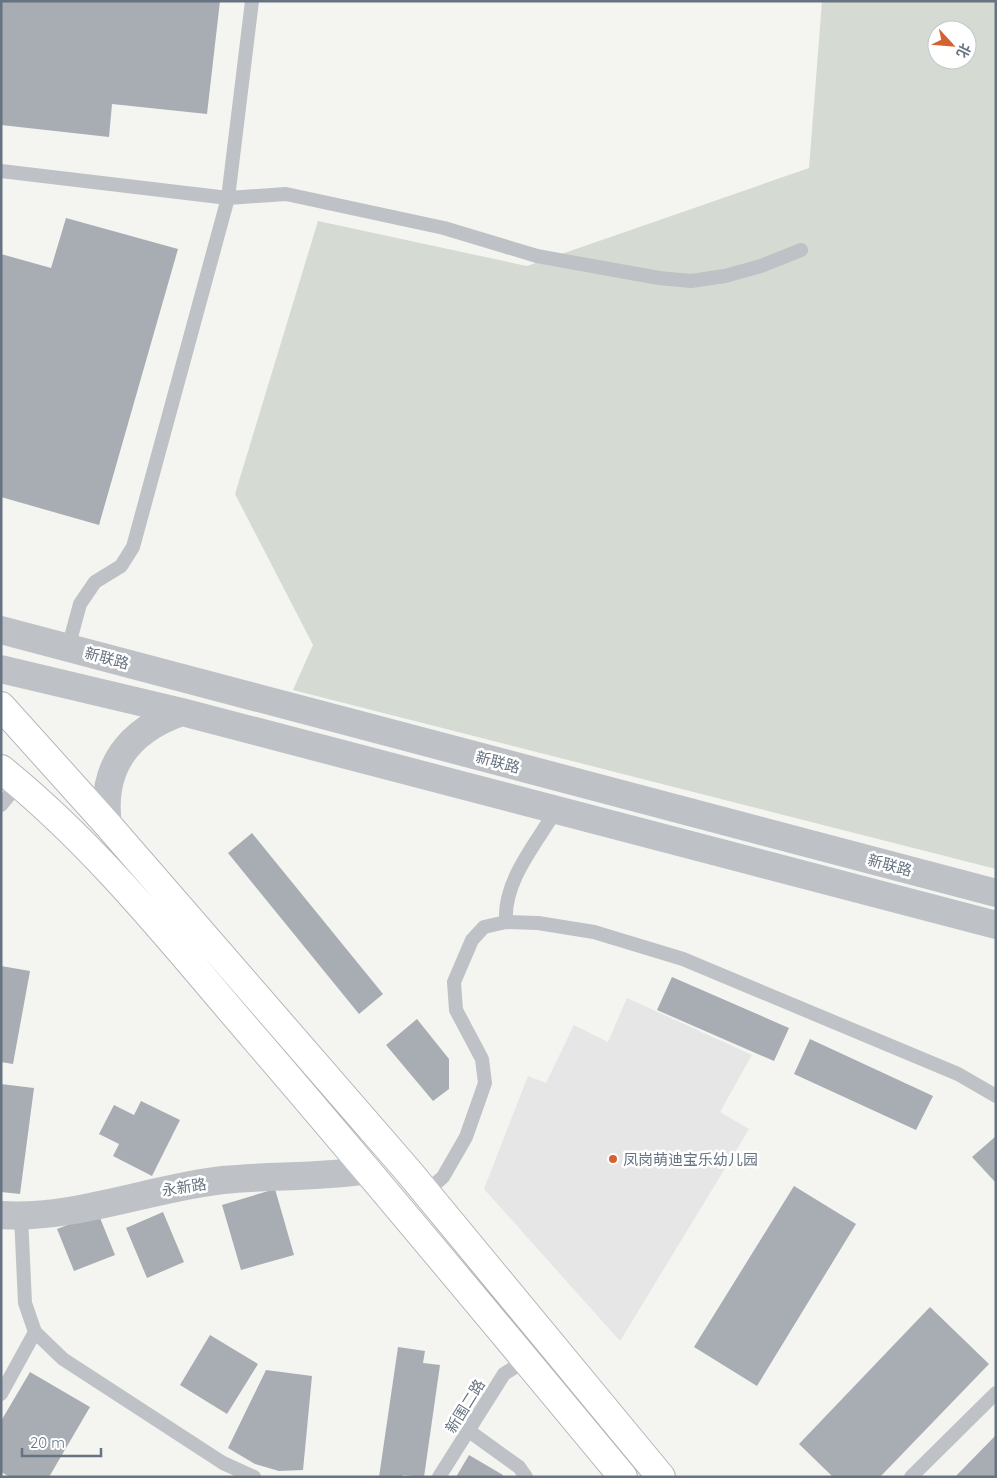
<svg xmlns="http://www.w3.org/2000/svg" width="997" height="1478" font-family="Quicksand,'Noto Sans SC',sans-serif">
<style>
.built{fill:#e5e6e5}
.green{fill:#d5dbd3;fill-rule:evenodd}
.building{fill:#a7adb3}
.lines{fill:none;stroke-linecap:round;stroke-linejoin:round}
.secondary-casing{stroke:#b3b7bb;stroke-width:30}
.lane{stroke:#bec1c5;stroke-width:14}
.street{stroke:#bec1c5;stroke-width:28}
.secondary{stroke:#fff;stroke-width:28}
.poi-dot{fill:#d56131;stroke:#fff;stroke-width:2}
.labels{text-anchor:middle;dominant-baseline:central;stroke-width:5;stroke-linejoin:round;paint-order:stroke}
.street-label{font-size:15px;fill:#667380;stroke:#fff}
.poi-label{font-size:15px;fill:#667380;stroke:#fff;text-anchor:start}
</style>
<rect width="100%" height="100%" fill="#f4f5f1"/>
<path class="built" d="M 627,998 L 752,1055 L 720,1112 L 749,1129 L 620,1341 L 484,1189 L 528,1076 L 546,1083 L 574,1025 L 608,1042 Z"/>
<path class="green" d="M 822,1 L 996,1 L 996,869 L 293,690 L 313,645 L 235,494 L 318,221 L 527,266 L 809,168 ZM 937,30 L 967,30 L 967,60 L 937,60 Z"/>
<path class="building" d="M 1,1 L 220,1 L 207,114 L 112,104 L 109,137 L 1,125 Z
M 66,218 L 178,249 L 99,525 L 1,497 L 1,254 L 51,268 Z
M 252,833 L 383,994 L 359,1014 L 228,853 Z
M 1,966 L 30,971 L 13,1064 L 1,1062 Z
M 672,977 L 789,1028 L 774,1061 L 657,1010 Z
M 417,1019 L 449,1059 L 449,1089 L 433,1101 L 386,1045 Z
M 810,1039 L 933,1096 L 916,1130 L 794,1074 Z
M 1,1084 L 34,1088 L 20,1194 L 1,1192 Z
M 141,1101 L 180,1120 L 152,1176 L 113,1156 L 119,1144 L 99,1134 L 114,1105 L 134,1115 Z
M 996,1136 L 996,1183 L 972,1157 Z
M 794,1186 L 856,1224 L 757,1386 L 694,1347 Z
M 275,1189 L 294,1255 L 241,1270 L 222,1205 Z
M 163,1212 L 184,1262 L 147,1278 L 126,1228 Z
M 98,1213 L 115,1255 L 74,1271 L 57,1229 Z
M 930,1307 L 989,1364 L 880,1477 L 833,1477 L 799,1444 Z
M 210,1335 L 258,1364 L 227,1414 L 180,1385 Z
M 398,1347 L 425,1351 L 423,1363 L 440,1365 L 424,1477 L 403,1475 L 402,1477 L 379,1477 Z
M 266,1370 L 312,1376 L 303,1470 L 279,1471 L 255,1464 L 228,1448 Z
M 30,1372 L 90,1407 L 49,1477 L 10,1477 L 1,1472 L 1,1421 Z
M 996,1435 L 996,1477 L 955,1477 Z
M 469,1455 L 503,1475 L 502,1477 L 456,1477 Z"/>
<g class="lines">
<defs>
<path id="secondary" d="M 1,706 L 108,825 L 409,1172 L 661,1477
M 1,769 C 98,847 176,947 257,1041 C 381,1185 502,1331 623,1477"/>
</defs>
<use href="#secondary" class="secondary-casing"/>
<path class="lane" d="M 1,171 L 228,198 L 286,194 L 444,228 L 537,256 L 659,278 L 691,281 L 725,276 L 761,266 L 801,250
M 68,648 L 80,604 L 95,582 L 121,566 L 133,547 L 228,198 L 252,1
M 1,805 L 19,783
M 506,922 C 503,881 536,844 556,810
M 426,1192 L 443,1177 L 466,1137 L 485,1083 L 482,1059 L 456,1010 L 454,982 L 472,940 L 484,927 L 506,922 L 538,923 L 594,932 L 683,959 L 958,1074 L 996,1096
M 21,1216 L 25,1303 L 35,1332 L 63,1359 L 223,1463 L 254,1477
M 1,1394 L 35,1332
M 469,1431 L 519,1467 L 526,1477
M 439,1477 L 504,1374 L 526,1360
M 911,1477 L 996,1393"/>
<path class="street" d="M 1,630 L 996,893
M 1,669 L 182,712 L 996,925
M 108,825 C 100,767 129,730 182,712
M 1,1215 C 73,1220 151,1188 223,1180 C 271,1175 320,1178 368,1170"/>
<use href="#secondary" class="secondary"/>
</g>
<circle class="poi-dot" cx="613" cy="1159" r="5"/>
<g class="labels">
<g class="street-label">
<text transform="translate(107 658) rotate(15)">新联路</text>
<text transform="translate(498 762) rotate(15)">新联路</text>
<text transform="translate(890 865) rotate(15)">新联路</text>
<text transform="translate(184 1187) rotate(-9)">永新路</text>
<text transform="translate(465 1406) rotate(-58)">新围二路</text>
</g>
<g class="poi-label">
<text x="623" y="1159">凤岗萌迪宝乐幼儿园</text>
</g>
</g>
<rect width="997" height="1478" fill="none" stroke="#667380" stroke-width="5"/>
<g transform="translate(952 45) rotate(116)"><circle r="24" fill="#ffffff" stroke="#c2c7cc"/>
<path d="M0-4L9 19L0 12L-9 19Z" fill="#d56131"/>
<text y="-8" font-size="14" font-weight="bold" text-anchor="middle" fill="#667380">北</text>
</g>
<path d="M22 1448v8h79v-8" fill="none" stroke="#667380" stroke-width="2.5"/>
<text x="30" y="1448" font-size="15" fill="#667380" stroke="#ffffff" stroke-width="4" paint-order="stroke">20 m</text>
</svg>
